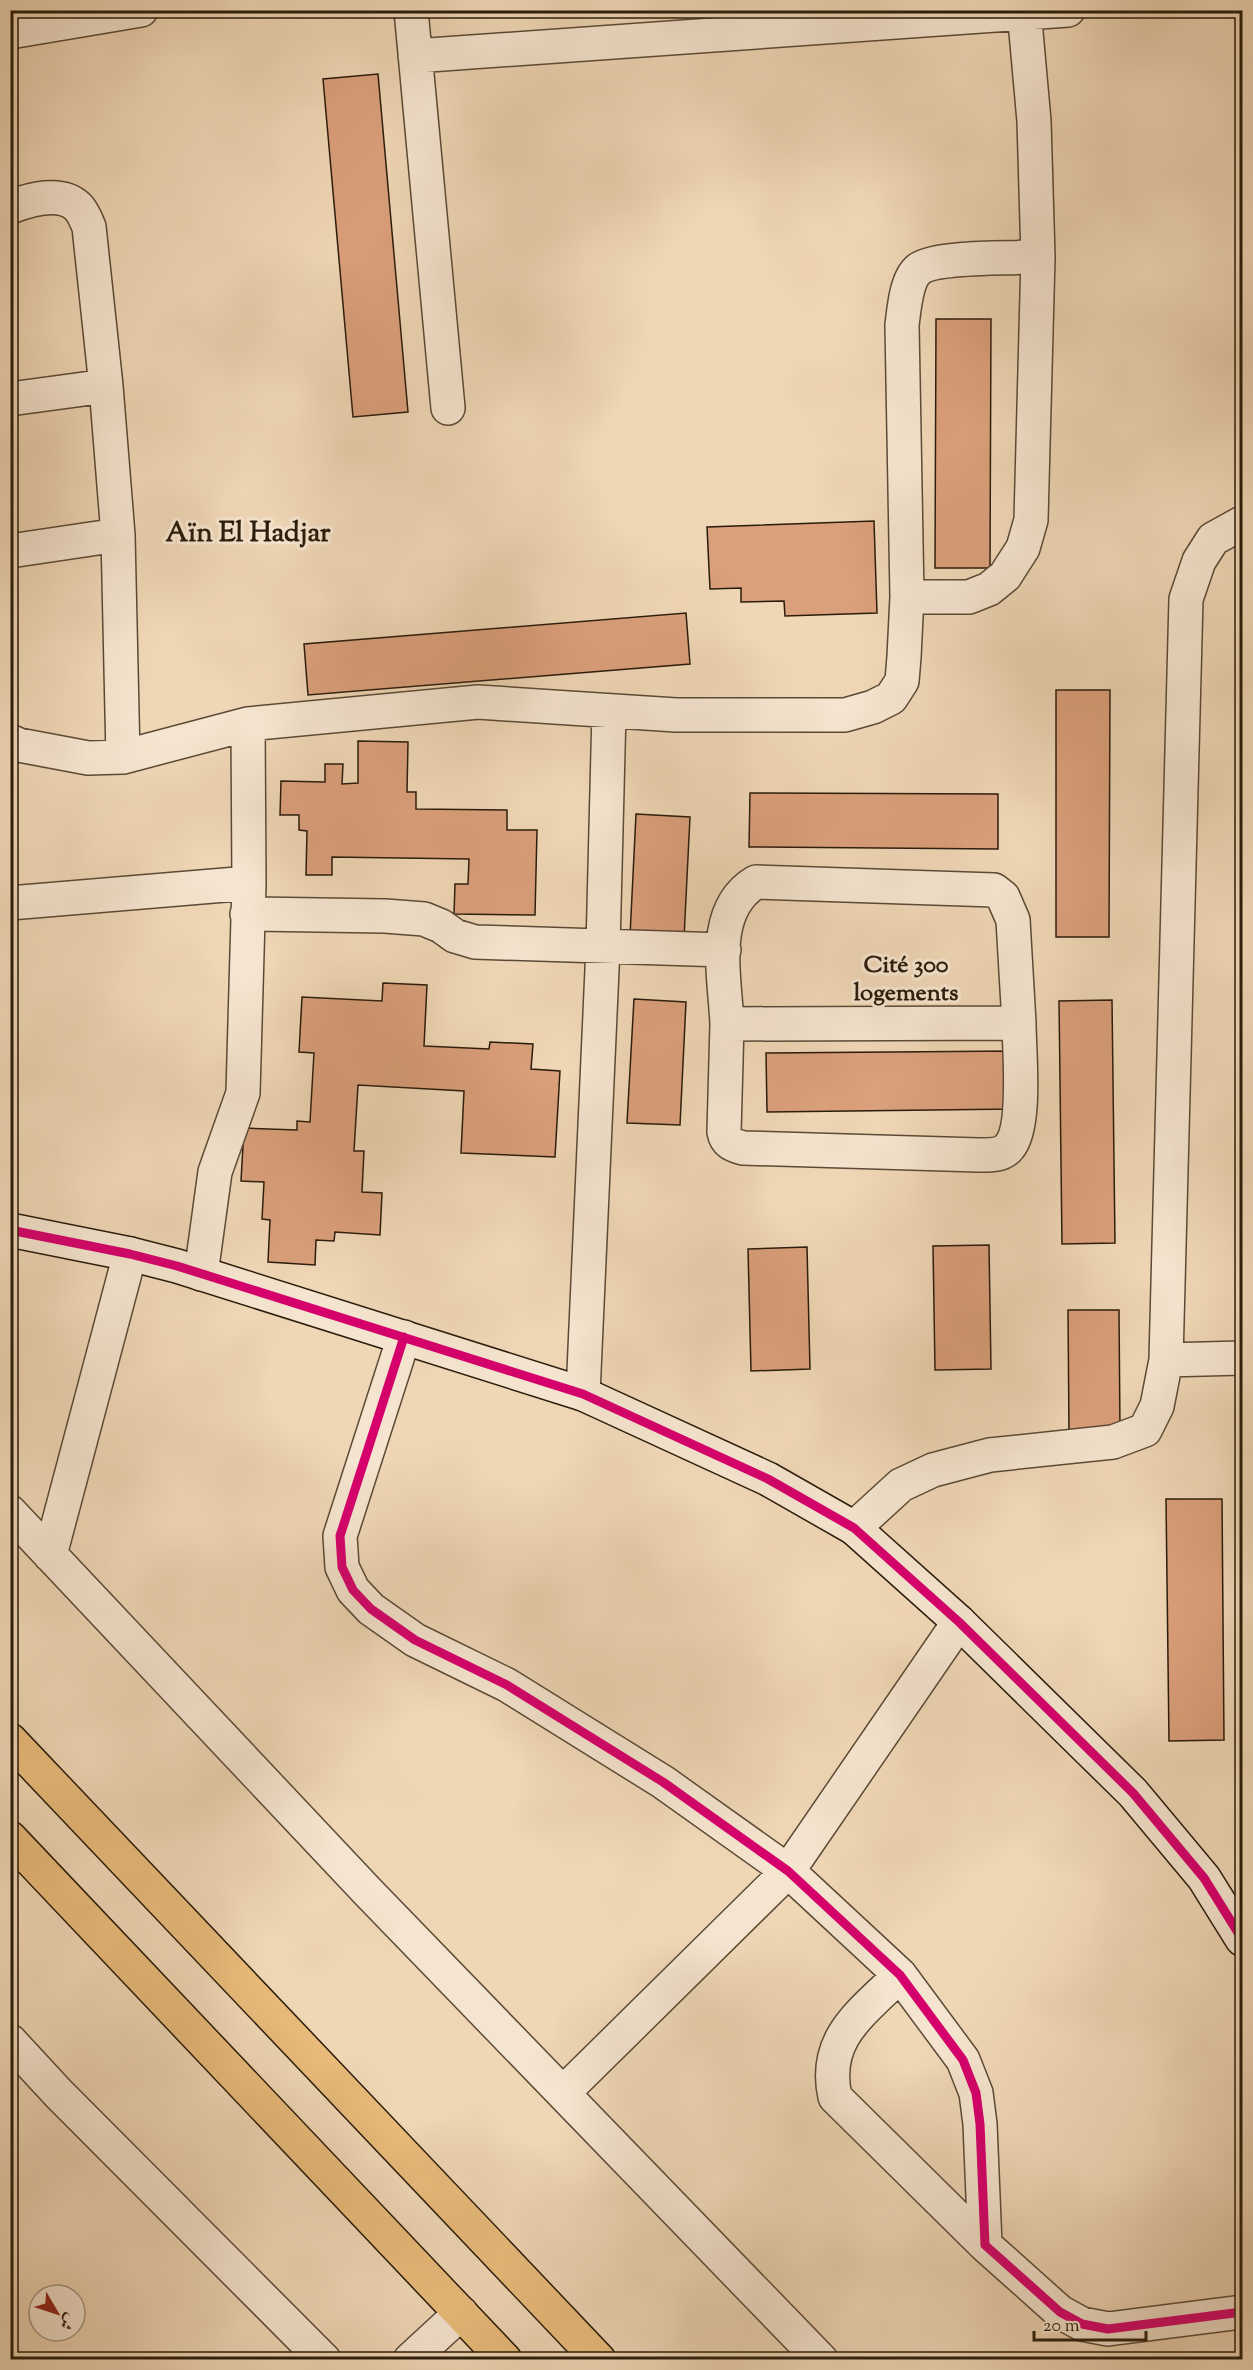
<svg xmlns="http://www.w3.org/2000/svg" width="1253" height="2370" font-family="'Sorts Mill Goudy',Amiri,serif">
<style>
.building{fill:#da9f7b;stroke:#2a1c0b;stroke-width:1.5}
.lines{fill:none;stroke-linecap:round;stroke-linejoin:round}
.street-casing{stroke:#5b4a36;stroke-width:36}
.secondary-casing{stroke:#2a1c0b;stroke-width:36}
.highway-casing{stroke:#2a1c0b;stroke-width:36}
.street{stroke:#f5e4cf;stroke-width:33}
.secondary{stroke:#f5e4cf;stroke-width:33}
.highway{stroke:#e8bb7a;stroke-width:33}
.cycleway-casing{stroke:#f5e4cf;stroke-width:13}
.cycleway{stroke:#d6006c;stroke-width:9}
.labels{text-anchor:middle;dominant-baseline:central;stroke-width:6;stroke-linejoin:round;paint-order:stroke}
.neighbourhood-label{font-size:24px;font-weight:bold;fill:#2a1c0b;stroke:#f5e4cf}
.district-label{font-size:28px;font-weight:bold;fill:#2a1c0b;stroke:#f5e4cf}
</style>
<rect width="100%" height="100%" fill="#efd6b5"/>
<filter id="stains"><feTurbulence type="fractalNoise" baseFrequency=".00333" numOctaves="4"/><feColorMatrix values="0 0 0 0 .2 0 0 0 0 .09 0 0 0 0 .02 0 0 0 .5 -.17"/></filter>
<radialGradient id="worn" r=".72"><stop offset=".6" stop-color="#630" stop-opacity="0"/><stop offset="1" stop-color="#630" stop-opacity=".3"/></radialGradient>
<path class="building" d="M 378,74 L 408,412 L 353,417 L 323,79 Z
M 936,319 L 991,319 L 990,568 L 935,568 Z
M 874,521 L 877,613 L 785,616 L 784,601 L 741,602 L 741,588 L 710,589 L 707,527 Z
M 686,613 L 690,664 L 308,695 L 304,644 Z
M 1056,690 L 1110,690 L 1109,937 L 1056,937 Z
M 358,741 L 408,742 L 407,792 L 416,792 L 416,809 L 507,810 L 507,830 L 537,830 L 535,915 L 454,914 L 455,884 L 468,884 L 469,859 L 332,857 L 332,875 L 306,875 L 307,831 L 299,830 L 299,815 L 280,815 L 281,781 L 325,782 L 325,764 L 343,764 L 342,784 L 358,783 Z
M 750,793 L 998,794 L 998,849 L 749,847 Z
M 636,814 L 690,817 L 684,938 L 630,936 Z
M 383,983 L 427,985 L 424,1046 L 489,1049 L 490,1042 L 533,1044 L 531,1069 L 560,1071 L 555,1157 L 461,1153 L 464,1091 L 358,1085 L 354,1151 L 364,1151 L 362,1192 L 382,1193 L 380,1235 L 335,1232 L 334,1241 L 316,1240 L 315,1265 L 268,1262 L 270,1220 L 262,1219 L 264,1182 L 241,1181 L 244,1128 L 297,1130 L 297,1121 L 310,1122 L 314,1053 L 299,1052 L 302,997 L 382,1001 Z
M 634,999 L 686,1002 L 680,1125 L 627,1123 Z
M 1112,1000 L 1115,1243 L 1062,1244 L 1059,1001 Z
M 1015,1051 L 1015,1109 L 767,1112 L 766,1053 Z
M 989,1245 L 991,1369 L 935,1370 L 933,1246 Z
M 807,1247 L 810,1369 L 751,1371 L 748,1249 Z
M 1068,1310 L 1119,1310 L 1120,1431 L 1069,1432 Z
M 1166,1499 L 1222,1499 L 1224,1740 L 1169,1741 Z"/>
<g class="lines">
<defs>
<path id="street" d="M 411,10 L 448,408
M 10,32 L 141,10
M 415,56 L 1068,10
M 10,207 C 29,200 61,190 78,207 C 83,212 86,220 89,227 L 106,386 L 118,535 L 123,757
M 10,399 L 106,386
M 10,551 L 118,535
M 907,597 L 969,597 L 989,589 L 1005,576 L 1023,548 L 1031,520 L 1038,257 L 1034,121 L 1024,10
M 10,741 L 19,745 L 88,758 L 123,757 L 248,724 L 478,702 L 676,715 L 845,715 L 873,707 L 891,698 L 902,681 L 904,657 L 907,597 L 902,325 C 904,310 906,279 919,269 C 936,256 1015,258 1038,257
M 756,882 L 994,890 L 1003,897 L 1013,920 L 1019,1023 L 727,1024 C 725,977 709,910 756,882 Z
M 10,903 L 249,883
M 247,914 L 385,916 L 424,919 L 441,926 L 455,936 L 475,942 L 724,950
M 727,1024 L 724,1132 C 726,1143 733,1145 743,1148 L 978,1155 C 989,1155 1002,1156 1009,1147 C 1027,1127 1019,1050 1019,1023
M 201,1274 L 215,1172 L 243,1093 L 249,883 L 248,724
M 404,1337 L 340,1536 L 342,1567 L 353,1590 L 371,1609 L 415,1640 L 507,1685 L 663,1782 L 788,1871 L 900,1975 L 963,2060 L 976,2093 L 980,2124 L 985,2245 L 1060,2312 L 1082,2324 L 1108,2329 L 1242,2312
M 1166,1360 L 1242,1358
M 583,1394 L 603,947 L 609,711
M 10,1512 L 368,1892 L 821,2360
M 854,1528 L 901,1485 L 933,1470 L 990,1455 L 1113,1442 L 1145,1430 L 1157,1406 L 1166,1360 L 1186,599 L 1199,561 L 1213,539 L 1242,523
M 50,1555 L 130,1254
M 900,1975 C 862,2013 822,2038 835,2097 L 985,2245
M 10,2041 L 59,2094 L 324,2360
M 563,2093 L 788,1871 L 959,1622
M 410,2360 L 461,2313"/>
<path id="secondary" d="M 10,1230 L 130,1254 L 177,1266 L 583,1394 L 768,1479 L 854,1528 L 959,1622 L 1133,1793 L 1204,1878 L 1242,1939"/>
<path id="highway" d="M 10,1740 L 599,2360
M 10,1838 L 505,2360"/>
</defs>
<use href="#street" class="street-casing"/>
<use href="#secondary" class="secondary-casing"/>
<use href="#highway" class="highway-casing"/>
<use href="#street" class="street"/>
<use href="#secondary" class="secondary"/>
<use href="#highway" class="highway"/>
<defs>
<path id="cycleway" d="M 10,1230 L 130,1254 L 177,1266 L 583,1394 L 768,1479 L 854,1528 L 959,1622 L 1133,1793 L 1204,1878 L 1242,1939
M 404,1337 L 340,1536 L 342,1567 L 353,1590 L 371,1609 L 415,1640 L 507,1685 L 663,1782 L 788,1871 L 900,1975 L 963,2060 L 976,2093 L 980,2124 L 985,2245 L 1060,2312 L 1082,2324 L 1108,2329 L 1242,2312"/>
</defs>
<use href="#cycleway" class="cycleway-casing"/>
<use href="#cycleway" class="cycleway"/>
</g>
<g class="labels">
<g class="neighbourhood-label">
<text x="906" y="966">Cité 300<tspan x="906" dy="28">logements</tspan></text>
</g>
<g class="district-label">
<text x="248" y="534">Aïn El Hadjar</text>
</g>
</g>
<rect width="1253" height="2370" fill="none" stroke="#efd6b5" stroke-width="36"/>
<rect x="12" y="12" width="1229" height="2346" fill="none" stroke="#2a1c0b" stroke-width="3"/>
<rect x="18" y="18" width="1217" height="2334" fill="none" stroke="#2a1c0b" stroke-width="1.5"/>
<g transform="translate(57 2313) rotate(129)"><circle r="28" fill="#f5e4cf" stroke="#a49481" stroke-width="1.5"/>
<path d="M0-4.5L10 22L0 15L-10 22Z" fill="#8f2418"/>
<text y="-9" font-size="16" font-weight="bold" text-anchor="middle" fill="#2a1c0b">ش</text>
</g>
<path d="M1034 2331v9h112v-9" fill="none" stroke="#2a1c0b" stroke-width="3"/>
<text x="1043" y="2331" font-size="18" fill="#2a1c0b" stroke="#f5e4cf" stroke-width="4.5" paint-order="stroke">20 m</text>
<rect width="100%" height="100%" filter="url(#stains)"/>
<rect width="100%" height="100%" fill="url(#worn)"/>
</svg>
